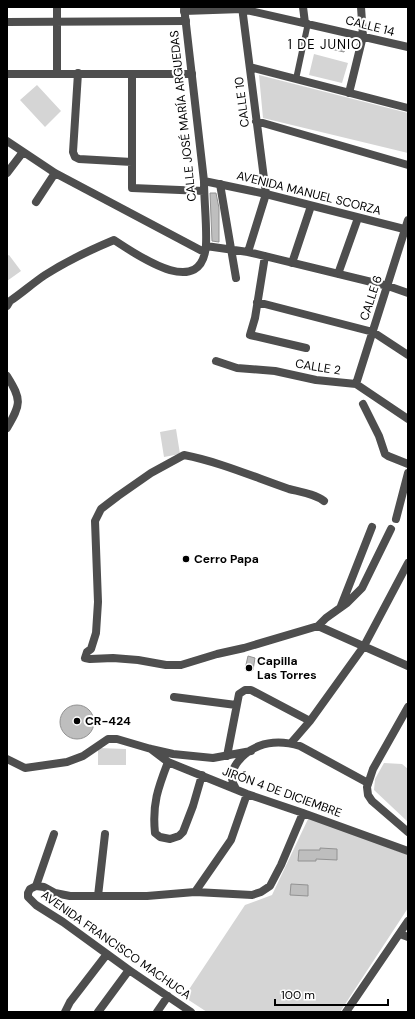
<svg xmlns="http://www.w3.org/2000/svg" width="415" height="1019" font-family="'DM Sans',sans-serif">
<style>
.green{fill:#d5d5d5}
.building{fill:#bebebe;stroke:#929292}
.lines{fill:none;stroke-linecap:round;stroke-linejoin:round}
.pedestrian{stroke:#4e4e4e;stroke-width:6}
.minor{stroke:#4e4e4e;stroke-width:8}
.tertiary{stroke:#4e4e4e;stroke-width:8}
.poi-dot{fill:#000;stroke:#fff;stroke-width:1.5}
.labels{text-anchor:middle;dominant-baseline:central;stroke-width:4;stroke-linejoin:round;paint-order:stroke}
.street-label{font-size:12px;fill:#000;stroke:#fff}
.poi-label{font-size:12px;font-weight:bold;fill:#000;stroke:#fff;text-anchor:start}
.neighbourhood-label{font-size:13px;letter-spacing:1px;fill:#000;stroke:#fff}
</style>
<rect width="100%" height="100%" fill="#fff"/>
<path class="green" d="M 314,54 L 348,63 L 342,83 L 309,75 Z
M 259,75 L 408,113 L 408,153 L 263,118 Z
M 37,85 L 61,111 L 45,127 L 20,100 Z
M 9,255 L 21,271 L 7,281 L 7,256 Z
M 176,429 L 180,454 L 164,457 L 160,432 Z
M 98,748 L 126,749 L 126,765 L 98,765 Z
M 384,763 L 402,764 L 408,769 L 408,822 L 374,790 L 375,779 Z
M 309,817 L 408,855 L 408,908 L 340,1012 L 207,1012 L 184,997 L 245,905 L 272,895 Z"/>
<path class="building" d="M 333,42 L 346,45 L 344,52 L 331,49 Z
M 210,193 L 216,193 L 219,208 L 219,242 L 212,241 Z
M 248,656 L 255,658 L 253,670 L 245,669 Z
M60 722a17 17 0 1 1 34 0a17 17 0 1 1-34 0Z
M 320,848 L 337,849 L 337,860 L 316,859 L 316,861 L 298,861 L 299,850 L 320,850 Z
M 291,884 L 308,885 L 308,896 L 290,895 Z"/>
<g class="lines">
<path class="pedestrian" d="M 296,79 L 308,23"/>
<path class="minor" d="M 57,7 L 57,73
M 242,7 L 266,194 L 248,252
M 303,7 L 305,23
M 184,11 L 242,9 L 408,47
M 7,22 L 186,21
M 250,67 L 408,108
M 78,73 L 73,152 L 75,157 L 79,159 L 132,162
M 7,74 L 192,74
M 132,74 L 132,188 L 204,191
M 349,93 L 363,36 L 361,7
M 256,121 L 408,165
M 7,141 L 55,173 L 204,252
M 7,173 L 23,152
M 220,184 L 236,278
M 36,202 L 55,173
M 206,246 L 248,252 L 388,286 L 408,293
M 265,256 L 255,318 L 250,335 L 306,348
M 292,263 L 311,206
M 338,274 L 358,218
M 257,302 L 373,332 L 408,355
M 7,306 L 10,301 C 22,293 33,283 45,275 C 67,261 90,250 114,240 C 137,255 202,301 206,245 C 207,225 204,201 204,181
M 216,361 L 237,368 L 275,371 L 316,380 L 356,384 L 408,419
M 7,376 C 22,400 21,404 7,428
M 356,384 L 408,220
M 363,404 L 379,436 L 385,454 L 388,456 L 408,464
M 324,501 C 315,494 301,492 289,489 C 254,477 220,462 184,455 L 151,473 L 118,496 L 101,509 L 95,521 L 98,602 L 96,633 L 91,649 L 87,652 L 85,658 L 90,659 L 113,658 L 138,660 L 166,665 L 181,665 L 217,654 L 244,648 L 318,626 L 326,618 L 347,603 L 362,588 L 391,529
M 396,519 L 408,473
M 341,606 L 372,527
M 318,626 L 408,666
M 174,697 L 236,705
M 291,743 L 310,721 L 364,646 L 408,563
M 151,749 L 168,762 L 247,794 L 303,813 L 408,851
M 227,756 L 239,694 L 245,690 L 251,690 L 310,721
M 7,759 L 25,768 L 67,762 L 83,756 L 108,739 L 117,739 L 151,749 L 173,754 L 213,758 L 251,751
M 168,762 C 158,788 152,804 155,833 L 160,837 L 170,839 L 179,836 L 183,832 L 193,806 L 202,775
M 236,789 C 224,771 242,753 259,746 C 272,741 287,742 300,746 L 368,783
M 36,886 L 54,834
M 195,892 L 231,840 L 247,794
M 98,896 L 105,834
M 400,934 L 408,937
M 65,1012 L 70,1002 L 107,954
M 98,1012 L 129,970
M 157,1012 L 168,996
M 191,1012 L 129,970 L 63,922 L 36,905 L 28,897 L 28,893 L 30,889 L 36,886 L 44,887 L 55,893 L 70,896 L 147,896 L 195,892 L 252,895 L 261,892 L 270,886 L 281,865 L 303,813"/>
<path class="tertiary" d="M 184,7 L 204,181 L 266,194 L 408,230
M 408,707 L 373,769 L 367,787 L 368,795 L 372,801 L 408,832
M 346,1012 L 408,921"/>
</g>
<g class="poi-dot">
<circle cx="186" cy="559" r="4"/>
<circle cx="249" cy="668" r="4"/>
<circle cx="77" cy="721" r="4"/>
</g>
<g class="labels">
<g class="street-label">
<text transform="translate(370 26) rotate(14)">CALLE 14</text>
<text transform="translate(242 102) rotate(-97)">CALLE 10</text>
<text transform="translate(183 116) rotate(-96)">CALLE JOSÉ MARÍA ARGUEDAS</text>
<text transform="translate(309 193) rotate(14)">AVENIDA MANUEL SCORZA</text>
<text transform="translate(371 298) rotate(-72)">CALLE 6</text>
<text transform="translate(318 367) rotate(9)">CALLE 2</text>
<text transform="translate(282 792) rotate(20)">JIRÓN 4 DE DICIEMBRE</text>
<text transform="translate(116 945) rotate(35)">AVENIDA FRANCISCO MACHUCA</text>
</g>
<g class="poi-label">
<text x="194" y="559">Cerro Papa</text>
<text x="257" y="661">Capilla<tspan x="257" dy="14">Las Torres</tspan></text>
<text x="85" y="721">CR-424</text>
</g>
<g class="neighbourhood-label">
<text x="325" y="44">1 DE JUNIO</text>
</g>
</g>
<rect width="415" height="1019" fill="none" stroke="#000000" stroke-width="16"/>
<path d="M275 999v6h113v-6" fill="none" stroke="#000000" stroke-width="2"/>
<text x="281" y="999" font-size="12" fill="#000000" stroke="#ffffff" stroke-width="3" paint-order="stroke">100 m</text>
</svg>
